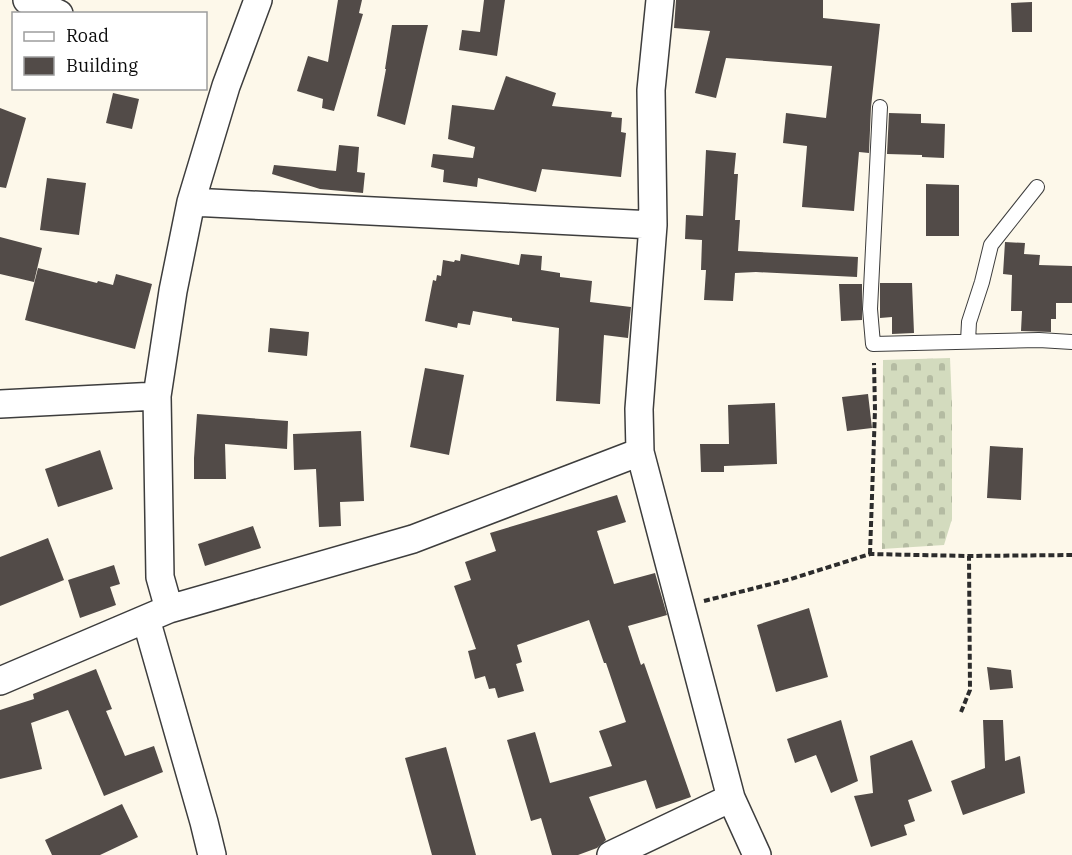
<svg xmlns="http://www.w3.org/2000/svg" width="1072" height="855" font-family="'IBM Plex Serif',serif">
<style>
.cemetery{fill:url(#cemetery-stones)}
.building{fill:#524b48}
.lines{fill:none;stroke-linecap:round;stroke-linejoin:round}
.lane-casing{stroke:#3d3d3d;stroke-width:16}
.street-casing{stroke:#3d3d3d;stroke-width:30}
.path{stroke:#2c2c2c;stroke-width:4;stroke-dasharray:6 3;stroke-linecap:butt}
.lane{stroke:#fff;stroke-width:14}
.street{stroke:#fff;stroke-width:27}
</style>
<defs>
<pattern id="cemetery-stones" width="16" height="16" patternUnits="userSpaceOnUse" patternTransform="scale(1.5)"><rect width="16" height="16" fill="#d3dbbe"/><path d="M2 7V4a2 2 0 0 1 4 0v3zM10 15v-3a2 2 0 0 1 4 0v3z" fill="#b4bba2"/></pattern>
</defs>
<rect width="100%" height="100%" fill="#fdf8ea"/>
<path class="cemetery" d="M 950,358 L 952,405 L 952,519 L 944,545 L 882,549 L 883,360 Z"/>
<path class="building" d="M 338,0 L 362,0 L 359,13 L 363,14 L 334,111 L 322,108 L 323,99 L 297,91 L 308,56 L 328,62 Z
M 484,0 L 505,0 L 497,56 L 459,50 L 462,30 L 480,32 Z
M 676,0 L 823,0 L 823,18 L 880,24 L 871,107 L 869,153 L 859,152 L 854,211 L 802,207 L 807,146 L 783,143 L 786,113 L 826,118 L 832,66 L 726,58 L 716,98 L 695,93 L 710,31 L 674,28 Z
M 1032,2 L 1032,32 L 1012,32 L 1011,3 Z
M 392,25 L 428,25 L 405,125 L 377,116 L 386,69 L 385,69 Z
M 506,76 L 556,93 L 552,106 L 612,112 L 611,117 L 622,118 L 621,132 L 626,133 L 621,177 L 542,169 L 536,192 L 478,178 L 477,187 L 443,182 L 444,170 L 431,167 L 433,154 L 473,158 L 475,147 L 448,139 L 452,105 L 494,110 Z
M 113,93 L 139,99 L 132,129 L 106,123 Z
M 0,108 L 26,118 L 6,188 L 0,187 Z
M 889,113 L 921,114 L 921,123 L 945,124 L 944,158 L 922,157 L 922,155 L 887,154 Z
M 339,145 L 359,147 L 357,172 L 365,173 L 363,193 L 320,189 L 272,174 L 274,165 L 336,171 Z
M 706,150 L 736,153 L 734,174 L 738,174 L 735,220 L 740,220 L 738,251 L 858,257 L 857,277 L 756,272 L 735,273 L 733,301 L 704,300 L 706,270 L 701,270 L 702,240 L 685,239 L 686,215 L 703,216 Z
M 47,178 L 86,183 L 79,235 L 40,230 Z
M 926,184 L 959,185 L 959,236 L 926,236 Z
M 0,237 L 42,248 L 34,282 L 0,274 Z
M 1005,242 L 1025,243 L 1024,254 L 1040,255 L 1039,265 L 1072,266 L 1072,303 L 1056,303 L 1056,319 L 1051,319 L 1051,332 L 1021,331 L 1022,311 L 1011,311 L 1012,275 L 1003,274 Z
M 461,254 L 519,265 L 521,254 L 542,256 L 541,270 L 560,273 L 560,277 L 592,281 L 590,302 L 631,307 L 628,338 L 604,335 L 600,404 L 556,401 L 559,328 L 512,321 L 512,318 L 473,311 L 470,325 L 458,323 L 457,328 L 425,321 L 433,280 L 436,281 L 437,275 L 441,276 L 443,260 L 454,262 L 455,260 L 460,261 Z
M 38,268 L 97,283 L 98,281 L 113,285 L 116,274 L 152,284 L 135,349 L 25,320 Z
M 880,283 L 912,283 L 914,333 L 892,334 L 892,317 L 880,318 Z
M 839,284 L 862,284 L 862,320 L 841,321 Z
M 270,328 L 309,332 L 307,356 L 268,352 Z
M 425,368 L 464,375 L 449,455 L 410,447 Z
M 868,394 L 872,428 L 847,431 L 842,397 Z
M 775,403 L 777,464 L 724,466 L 724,472 L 701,472 L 700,444 L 729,444 L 728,405 Z
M 197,414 L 288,421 L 287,449 L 225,444 L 226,479 L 194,479 L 194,458 Z
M 361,431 L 364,501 L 340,502 L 341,526 L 319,527 L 316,469 L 294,470 L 293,434 Z
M 990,446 L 1023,448 L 1021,500 L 987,498 Z
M 100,450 L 113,489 L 58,507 L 45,469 Z
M 617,495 L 626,522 L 597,531 L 614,584 L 655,573 L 667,615 L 628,626 L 641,665 L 644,663 L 691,797 L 656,809 L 646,780 L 589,797 L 606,840 L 597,848 L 578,855 L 552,855 L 541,818 L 531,821 L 507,740 L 535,732 L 550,783 L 612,766 L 599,731 L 626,722 L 606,663 L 604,663 L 589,620 L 517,645 L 522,662 L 516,664 L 524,691 L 498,698 L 495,688 L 489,689 L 485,676 L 475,679 L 468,651 L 476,649 L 454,586 L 471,580 L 465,562 L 496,551 L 490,533 Z
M 253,526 L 261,548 L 205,566 L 198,544 Z
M 48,538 L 64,580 L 0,606 L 0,557 Z
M 114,565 L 120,584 L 110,587 L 116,605 L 80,618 L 68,580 Z
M 809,608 L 828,677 L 776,692 L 757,625 Z
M 987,667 L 1011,670 L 1013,688 L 990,690 Z
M 96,669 L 112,709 L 106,711 L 125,756 L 154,746 L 163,772 L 104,796 L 68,710 L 31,723 L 42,769 L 0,779 L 0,710 L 34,699 L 33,694 Z
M 841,720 L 858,781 L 831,793 L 816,755 L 795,763 L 787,739 Z
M 983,720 L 1003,720 L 1005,761 L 1020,756 L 1025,793 L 963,815 L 951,781 L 985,768 Z
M 912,740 L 932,791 L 908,800 L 915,821 L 904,825 L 907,835 L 871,847 L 854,796 L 873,793 L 870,756 Z
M 446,747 L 476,855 L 432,855 L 405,758 Z
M 122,804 L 138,837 L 100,855 L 52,855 L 45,840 Z"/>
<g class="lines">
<defs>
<path id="lane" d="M 880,107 L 870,309 L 873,344 L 1039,340 L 1072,342
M 968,341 L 969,322 L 982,282 L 991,245 L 1037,187"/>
<path id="street" d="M 27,0 L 59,14
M 660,0 L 651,90 L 653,225 L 639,409 L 640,452 L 731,798 L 757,855
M 191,202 L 653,225
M 0,404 L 157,396
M 169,609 L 160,577 L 157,396 L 173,291 L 191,202 L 226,86 L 258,0
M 146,619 L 204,822 L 212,855
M 0,681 L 169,609 L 413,539 L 640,452
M 611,855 L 731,798"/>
</defs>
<use href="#lane" class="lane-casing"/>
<use href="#street" class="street-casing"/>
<path class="path" d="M 870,554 L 875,410 L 874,363
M 704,601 L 791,579 L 870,554 L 969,556 L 1072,555
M 961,712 L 970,690 L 969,556"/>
<use href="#lane" class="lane"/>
<use href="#street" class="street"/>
</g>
<rect x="12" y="12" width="195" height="78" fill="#ffffff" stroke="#9d9d9d" stroke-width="1.5"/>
<rect x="24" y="32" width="30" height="9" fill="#ffffff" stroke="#9d9d9d" stroke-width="1.5"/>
<text x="66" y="42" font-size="18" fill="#0a0a0a">Road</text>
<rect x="24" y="57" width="30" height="18" fill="#524b48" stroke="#9d9d9d" stroke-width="1.5"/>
<text x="66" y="72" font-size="18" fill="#0a0a0a">Building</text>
</svg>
